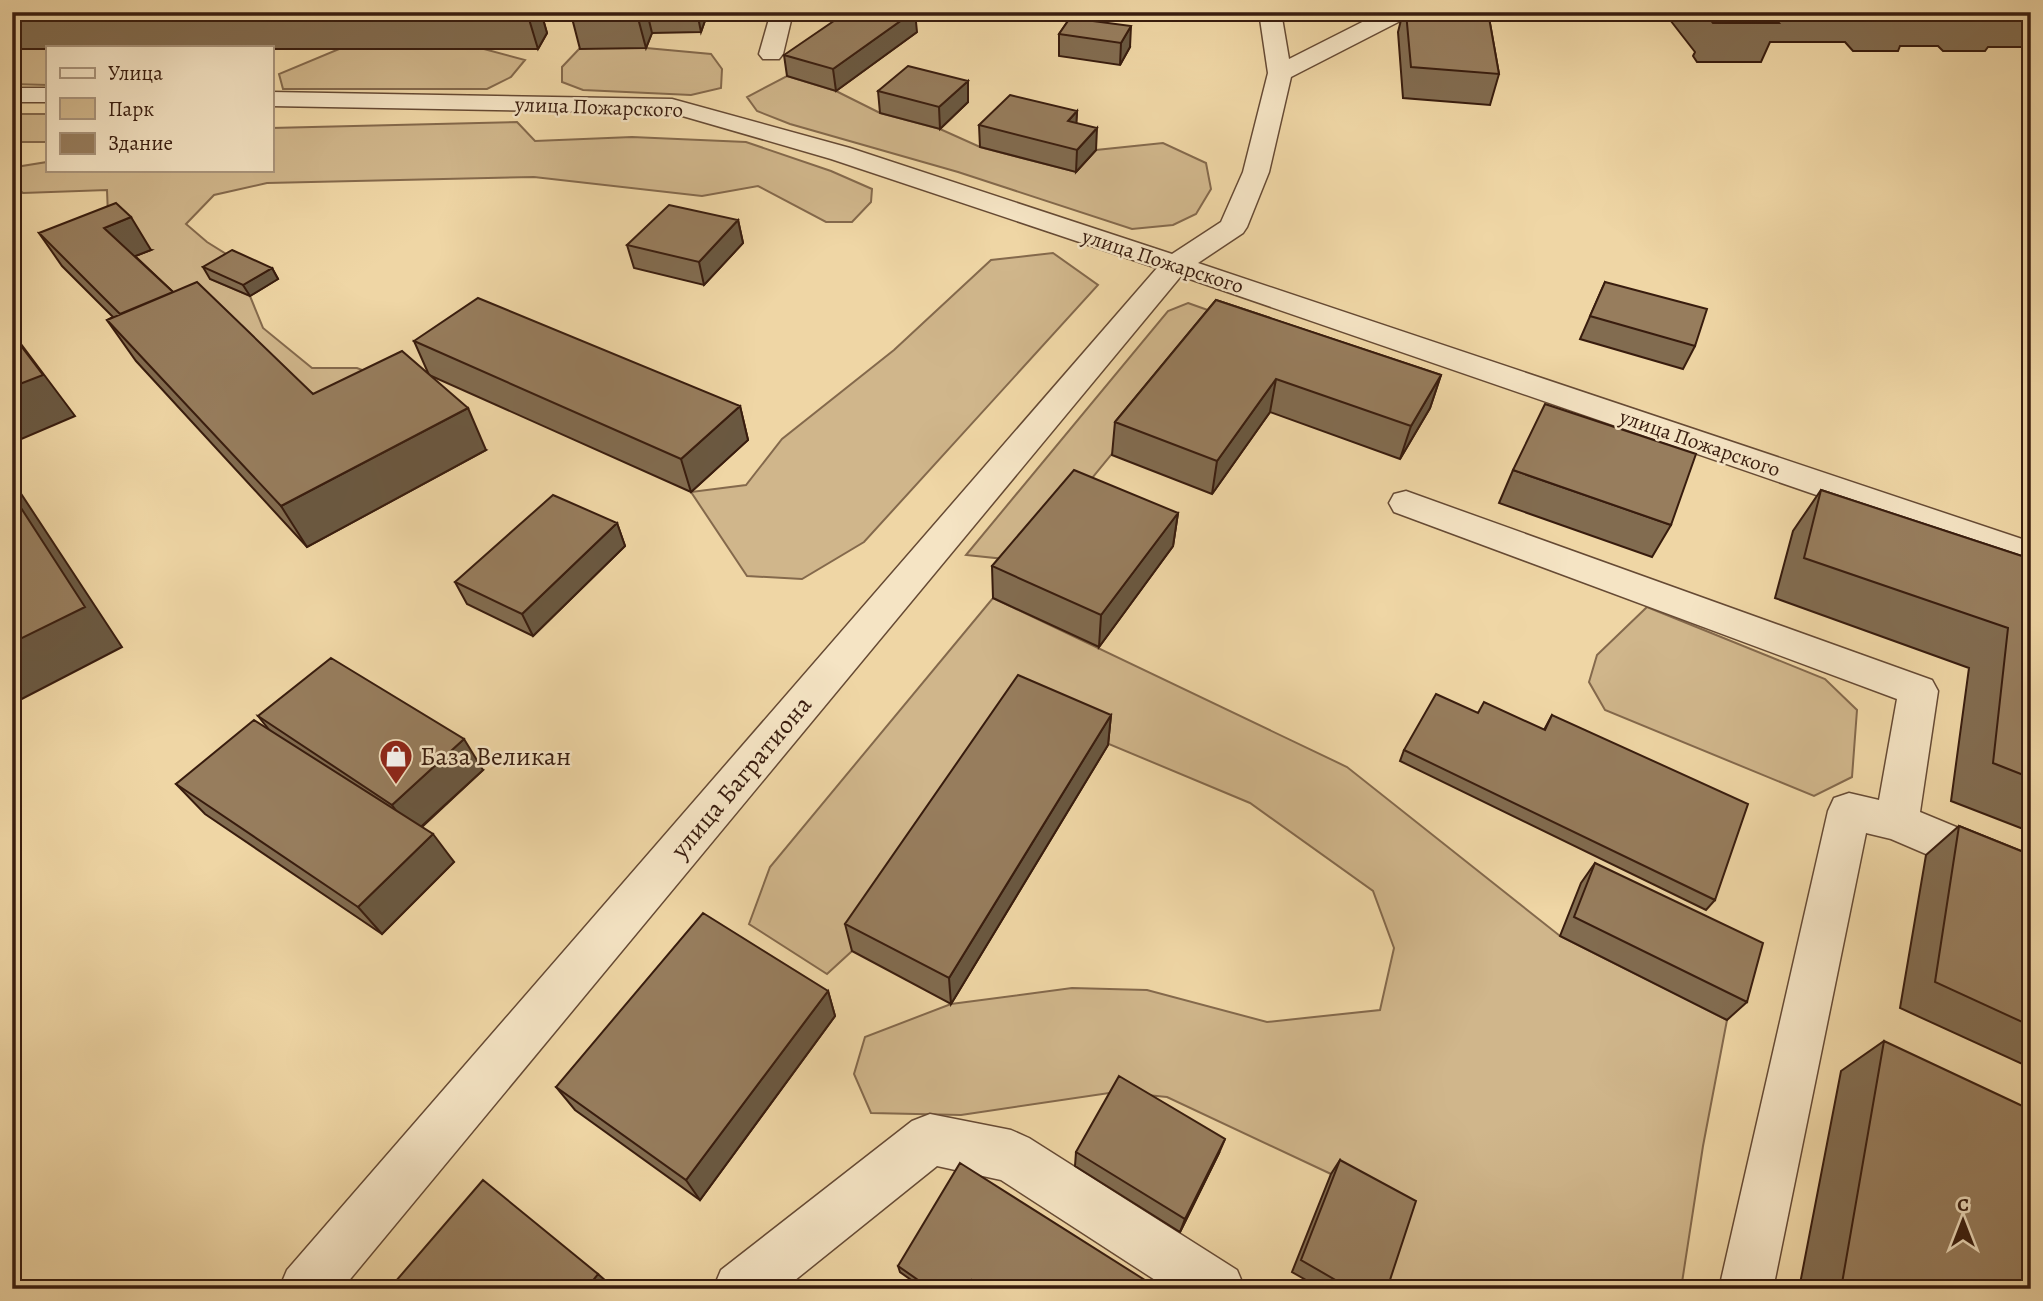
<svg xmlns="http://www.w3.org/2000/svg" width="2043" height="1301" font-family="Alegreya,serif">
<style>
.green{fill:#d0b68b;stroke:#84694c;stroke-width:2}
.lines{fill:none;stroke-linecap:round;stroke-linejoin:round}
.minor-casing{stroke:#664a34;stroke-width:3}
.minor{fill:#f5e4c4;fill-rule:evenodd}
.wall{fill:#826c50;stroke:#381c0e;stroke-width:2}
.shaded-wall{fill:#6a5841;stroke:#381c0e;stroke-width:2}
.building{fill:#977d5d;stroke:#381c0e;stroke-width:2}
.labels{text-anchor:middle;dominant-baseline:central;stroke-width:5;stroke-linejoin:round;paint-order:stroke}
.far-street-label{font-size:21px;fill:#381c0e;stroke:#f5e4c4}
.poi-label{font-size:26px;fill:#381c0e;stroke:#f5e4c4;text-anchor:start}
.street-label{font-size:26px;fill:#381c0e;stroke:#f5e4c4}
</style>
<rect width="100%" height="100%" fill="#efd6a5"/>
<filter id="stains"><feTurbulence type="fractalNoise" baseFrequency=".00286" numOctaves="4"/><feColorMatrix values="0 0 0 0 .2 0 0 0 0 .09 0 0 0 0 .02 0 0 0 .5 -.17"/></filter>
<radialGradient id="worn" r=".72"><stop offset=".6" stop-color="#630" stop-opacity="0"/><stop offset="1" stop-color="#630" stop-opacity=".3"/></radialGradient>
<path class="green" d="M 580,48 L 646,48 L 711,54 L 722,69 L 721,88 L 691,95 L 583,90 L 562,82 L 562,67 Z
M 12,49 L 47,49 L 47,85 L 12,84 Z
M 339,49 L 484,49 L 525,60 L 511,77 L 487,89 L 283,89 L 279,74 Z
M 787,76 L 836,91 L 880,113 L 940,129 L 980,147 L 1076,172 L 1096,150 L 1163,143 L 1206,163 L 1211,189 L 1196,214 L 1173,225 L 1132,229 L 958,172 L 790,124 L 757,111 L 747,97 Z
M 12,114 L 47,114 L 47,142 L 12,142 Z
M 517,122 L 535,141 L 632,137 L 746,142 L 831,171 L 872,189 L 871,202 L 852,222 L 826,222 L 758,186 L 702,196 L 534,177 L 267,183 L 214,195 L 186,224 L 207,242 L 239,262 L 211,279 L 250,296 L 263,328 L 312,368 L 357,368 L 422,393 L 337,436 L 201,332 L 125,260 L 151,250 L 108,216 L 107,190 L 23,193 L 12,184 L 12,173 L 16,167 L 47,162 L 47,170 L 271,170 L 271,128 Z
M 1053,253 L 1098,285 L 864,542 L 802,579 L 747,576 L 691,492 L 746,485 L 782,439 L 894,350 L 991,260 Z
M 1188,303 L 1410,382 L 1211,333 L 1024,561 L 966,555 L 1168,311 Z
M 993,598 L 1347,767 L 1560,936 L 1727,1020 L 1703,1146 L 1681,1289 L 1379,1289 L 1404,1214 L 1331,1174 L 1167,1097 L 1116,1092 L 961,1115 L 871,1113 L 854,1074 L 865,1037 L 951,1004 L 1072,988 L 1147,990 L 1267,1022 L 1380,1010 L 1394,948 L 1373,891 L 1250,803 L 1018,706 L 852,951 L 827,974 L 749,924 L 770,867 Z
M 1647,607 L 1825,679 L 1857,710 L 1852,777 L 1814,796 L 1605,710 L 1589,682 L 1597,655 Z"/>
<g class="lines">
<defs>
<path id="minor" d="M 771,12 L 793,12 L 783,54 L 779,59 L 763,59 L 759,54 Z
M 1259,12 L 1281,12 L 1289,59 L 1382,12 L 1411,12 L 1408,17 L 1291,77 L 1269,172 L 1247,227 L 1243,233 L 1198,263 L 2031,542 L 2031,569 L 1181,276 L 342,1289 L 279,1289 L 287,1270 L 1157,268 L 831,159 L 672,113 L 271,106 L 271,92 L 672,99 L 850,148 L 1172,254 L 1221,222 L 1243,172 L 1268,73 Z
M 12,88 L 47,88 L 47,102 L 12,102 Z
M 1406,491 L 1932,680 L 1938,691 L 1920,812 L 2031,858 L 2031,899 L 1891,839 L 1866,833 L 1773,1289 L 1719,1289 L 1828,811 L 1834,798 L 1849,793 L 1879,800 L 1897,699 L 1394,512 L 1389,503 L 1394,494 Z
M 930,1114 L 1011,1130 L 1029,1138 L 1237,1270 L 1245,1289 L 1169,1289 L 1001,1180 L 937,1166 L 784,1289 L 713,1289 L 721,1270 L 912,1121 Z"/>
</defs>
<use href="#minor" class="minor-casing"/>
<use href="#minor" class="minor"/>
</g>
<path class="wall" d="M 12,12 L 541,12 L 547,33 L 538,49 L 271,49 L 271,47 L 47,47 L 47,49 L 12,49 Z
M 575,12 L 708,12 L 701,32 L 652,33 L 646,48 L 580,49 L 572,18 Z
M 1403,12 L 1488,12 L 1499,74 L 1490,105 L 1403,98 L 1398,32 Z
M 1669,12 L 2031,12 L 2031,51 L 2028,51 L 2023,47 L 1988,47 L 1985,51 L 1943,51 L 1938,46 L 1900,46 L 1898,51 L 1853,51 L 1845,42 L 1770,42 L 1761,62 L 1697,62 L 1693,56 L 1695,52 L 1667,16 Z
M 1070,18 L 1130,47 L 1120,65 L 1059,56 L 1059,34 Z
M 917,32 L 836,91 L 787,76 L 784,55 Z
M 968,81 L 968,102 L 940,129 L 880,113 L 878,91 Z
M 1077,111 L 1076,123 L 1096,150 L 1076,172 L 980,147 L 979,125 Z
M 738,220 L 743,243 L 704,285 L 634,268 L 627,245 Z
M 39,233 L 151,250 L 135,256 L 173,292 L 313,394 L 486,450 L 307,547 L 136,361 L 107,320 L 113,317 L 62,266 Z
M 203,267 L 272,268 L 278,279 L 250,296 L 210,279 Z
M 1605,282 L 1695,346 L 1683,369 L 1580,339 Z
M 1216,300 L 1441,375 L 1430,408 L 1400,459 L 1270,412 L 1212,494 L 1112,455 L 1115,422 Z
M 414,341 L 740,406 L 748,440 L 691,492 L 429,375 Z
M 1513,470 L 1671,525 L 1652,557 L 1499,503 Z
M 1821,490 L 2031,559 L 2031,832 L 1951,801 L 1969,668 L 1775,598 L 1793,531 Z
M 1178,513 L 1173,546 L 1099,647 L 993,598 L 992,566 Z
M 617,523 L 625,546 L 533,636 L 467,604 L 455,582 Z
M 1478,713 L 1544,730 L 1552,715 L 1715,900 L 1706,910 L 1400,761 L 1404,750 Z
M 1111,715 L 1108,745 L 951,1004 L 852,951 L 845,924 Z
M 258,716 L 483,770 L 422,827 L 454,862 L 382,934 L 205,814 L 176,784 L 270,731 Z
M 1959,826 L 2031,855 L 2031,1068 L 1900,1008 L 1926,855 Z
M 1595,863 L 1747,1002 L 1727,1020 L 1560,936 L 1581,883 Z
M 828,991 L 835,1016 L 700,1200 L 575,1110 L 556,1087 Z
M 1884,1041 L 2031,1289 L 1799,1289 L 1841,1071 Z
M 1076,1152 L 1219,1153 L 1180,1232 L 1075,1166 Z
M 1340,1160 L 1387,1289 L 1322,1289 L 1292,1272 L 1331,1174 Z
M 898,1266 L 1159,1289 L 977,1289 L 973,1286 L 972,1289 L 924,1289 L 900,1272 Z"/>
<path class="shaded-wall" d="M 533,12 L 541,12 L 547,33 L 538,49 L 529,19 Z
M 641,12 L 647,12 L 652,33 L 646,48 L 638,18 Z
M 697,12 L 708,12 L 701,32 Z
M 913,12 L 915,12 L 917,32 L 836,91 L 833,69 Z
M 1131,26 L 1130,47 L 1120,65 L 1121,43 Z
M 968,81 L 968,102 L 940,129 L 939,107 Z
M 1077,111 L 1076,133 L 1068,121 Z
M 1097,128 L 1096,150 L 1076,172 L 1077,150 Z
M 131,217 L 151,250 L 125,260 L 104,228 Z
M 738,220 L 743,243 L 704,285 L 699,262 Z
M 272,268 L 278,279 L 250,296 L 243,285 Z
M 12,332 L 75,416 L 12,443 Z
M 1441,375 L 1430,408 L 1400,459 L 1411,426 Z
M 1276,379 L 1270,412 L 1212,494 L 1217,461 Z
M 740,406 L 748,440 L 691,492 L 681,459 Z
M 468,408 L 486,450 L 307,547 L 281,506 Z
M 12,480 L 122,647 L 12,704 Z
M 1178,513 L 1173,546 L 1099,647 L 1101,615 Z
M 617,523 L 625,546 L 533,636 L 522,614 Z
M 1111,715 L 1108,745 L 951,1004 L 949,978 Z
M 464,739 L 483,770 L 413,834 L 392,805 Z
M 433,834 L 454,862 L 382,934 L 358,907 Z
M 828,991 L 835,1016 L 700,1200 L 686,1180 Z
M 1225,1139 L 1219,1153 L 1180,1232 L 1185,1219 Z
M 598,1274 L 615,1289 L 586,1289 Z
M 972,1280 L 973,1286 L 972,1289 L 968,1289 Z"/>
<path class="building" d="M 12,12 L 533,12 L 529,19 L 12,18 Z
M 575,12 L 641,12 L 638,18 L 572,18 Z
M 847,12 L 913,12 L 833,69 L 784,55 Z
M 1406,12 L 1488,12 L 1499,74 L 1411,67 Z
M 1710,12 L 1770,12 L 1779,23 L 1713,23 L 1709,18 L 1714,18 Z
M 1964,12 L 2007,12 L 2008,13 L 1965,13 Z
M 1070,18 L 1131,26 L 1121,43 L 1059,34 Z
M 908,66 L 968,81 L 939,107 L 878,91 Z
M 1010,95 L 1077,111 L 1068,121 L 1097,128 L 1077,150 L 979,125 Z
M 116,203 L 131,217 L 104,228 L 173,292 L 120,314 L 39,233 Z
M 669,205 L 738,220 L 699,262 L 627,245 Z
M 232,250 L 272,268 L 243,285 L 203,267 Z
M 197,282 L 313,394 L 402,351 L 468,408 L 281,506 L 107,320 Z
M 1605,282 L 1707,309 L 1695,346 L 1590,316 Z
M 478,298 L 740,406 L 681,459 L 414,341 Z
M 1216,300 L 1441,375 L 1411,426 L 1276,379 L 1217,461 L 1115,422 Z
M 12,334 L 43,375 L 12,387 Z
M 1545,404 L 1696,454 L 1671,525 L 1513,470 Z
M 1074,470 L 1178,513 L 1101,615 L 992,566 Z
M 1821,490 L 2031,559 L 2031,778 L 1993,763 L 2008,628 L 1804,558 Z
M 12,494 L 85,607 L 12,643 Z
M 553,495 L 617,523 L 522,614 L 455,582 Z
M 331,658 L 464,739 L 392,805 L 258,716 Z
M 1018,675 L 1111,715 L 949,978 L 845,924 Z
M 1436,694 L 1478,713 L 1484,702 L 1545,730 L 1552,715 L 1748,804 L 1715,900 L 1404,750 Z
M 254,720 L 433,834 L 358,907 L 176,784 Z
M 1959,826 L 2031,855 L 2031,1026 L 1935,982 Z
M 1595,863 L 1763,943 L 1747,1002 L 1574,917 Z
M 703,913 L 828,991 L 686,1180 L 556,1087 Z
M 1884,1041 L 2031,1110 L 2031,1289 L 1841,1289 Z
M 1119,1076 L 1225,1139 L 1185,1219 L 1076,1152 Z
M 1340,1160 L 1416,1201 L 1387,1289 L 1351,1289 L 1301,1260 Z
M 960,1163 L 1159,1289 L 985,1289 L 972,1280 L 968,1289 L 931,1289 L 898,1266 Z
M 483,1180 L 598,1274 L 586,1289 L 389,1289 Z"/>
<defs>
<symbol id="shop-pin" viewBox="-11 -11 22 30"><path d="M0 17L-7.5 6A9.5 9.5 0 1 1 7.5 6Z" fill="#8f2418" stroke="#f5e4c4"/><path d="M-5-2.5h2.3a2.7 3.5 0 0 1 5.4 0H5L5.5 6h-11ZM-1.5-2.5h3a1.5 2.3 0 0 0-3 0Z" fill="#fff"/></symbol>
</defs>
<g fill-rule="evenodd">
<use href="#shop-pin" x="377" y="737" width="38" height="52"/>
</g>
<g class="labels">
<g class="far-street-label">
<text transform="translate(599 107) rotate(2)">улица Пожарского</text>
<text transform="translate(1163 261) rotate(18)">улица Пожарского</text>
<text transform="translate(1700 443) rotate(19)">улица Пожарского</text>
</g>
<g class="poi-label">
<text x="420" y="756">База Великан</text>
</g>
<g class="street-label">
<text transform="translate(741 777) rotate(-50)">улица Багратиона</text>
</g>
</g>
<rect width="2043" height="1301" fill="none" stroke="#efd6a5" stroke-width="42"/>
<rect x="14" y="14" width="2015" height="1273" fill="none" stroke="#381c0e" stroke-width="3.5"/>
<rect x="21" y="21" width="2001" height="1259" fill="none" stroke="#381c0e" stroke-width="2"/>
<rect x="46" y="46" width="228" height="126" fill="#f5e4c4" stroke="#a9947b" stroke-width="2"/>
<rect x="60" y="68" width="35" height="10" fill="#f5e4c4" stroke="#a9947b" stroke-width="2"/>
<text x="108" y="80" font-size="21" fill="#381c0e">Улица</text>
<rect x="60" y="98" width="35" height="21" fill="#d0b68b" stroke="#a9947b" stroke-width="2"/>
<text x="108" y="116" font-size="21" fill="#381c0e">Парк</text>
<rect x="60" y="133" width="35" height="21" fill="#977d5d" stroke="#a9947b" stroke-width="2"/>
<text x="108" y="150" font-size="21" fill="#381c0e">Здание</text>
<g transform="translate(1963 1221)" stroke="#f5e4c4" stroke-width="5" paint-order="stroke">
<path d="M0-5L12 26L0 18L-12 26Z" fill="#381c0e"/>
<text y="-10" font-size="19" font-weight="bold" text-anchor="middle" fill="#381c0e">С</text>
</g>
<rect width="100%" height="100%" filter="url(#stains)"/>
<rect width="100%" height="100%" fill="url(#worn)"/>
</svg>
